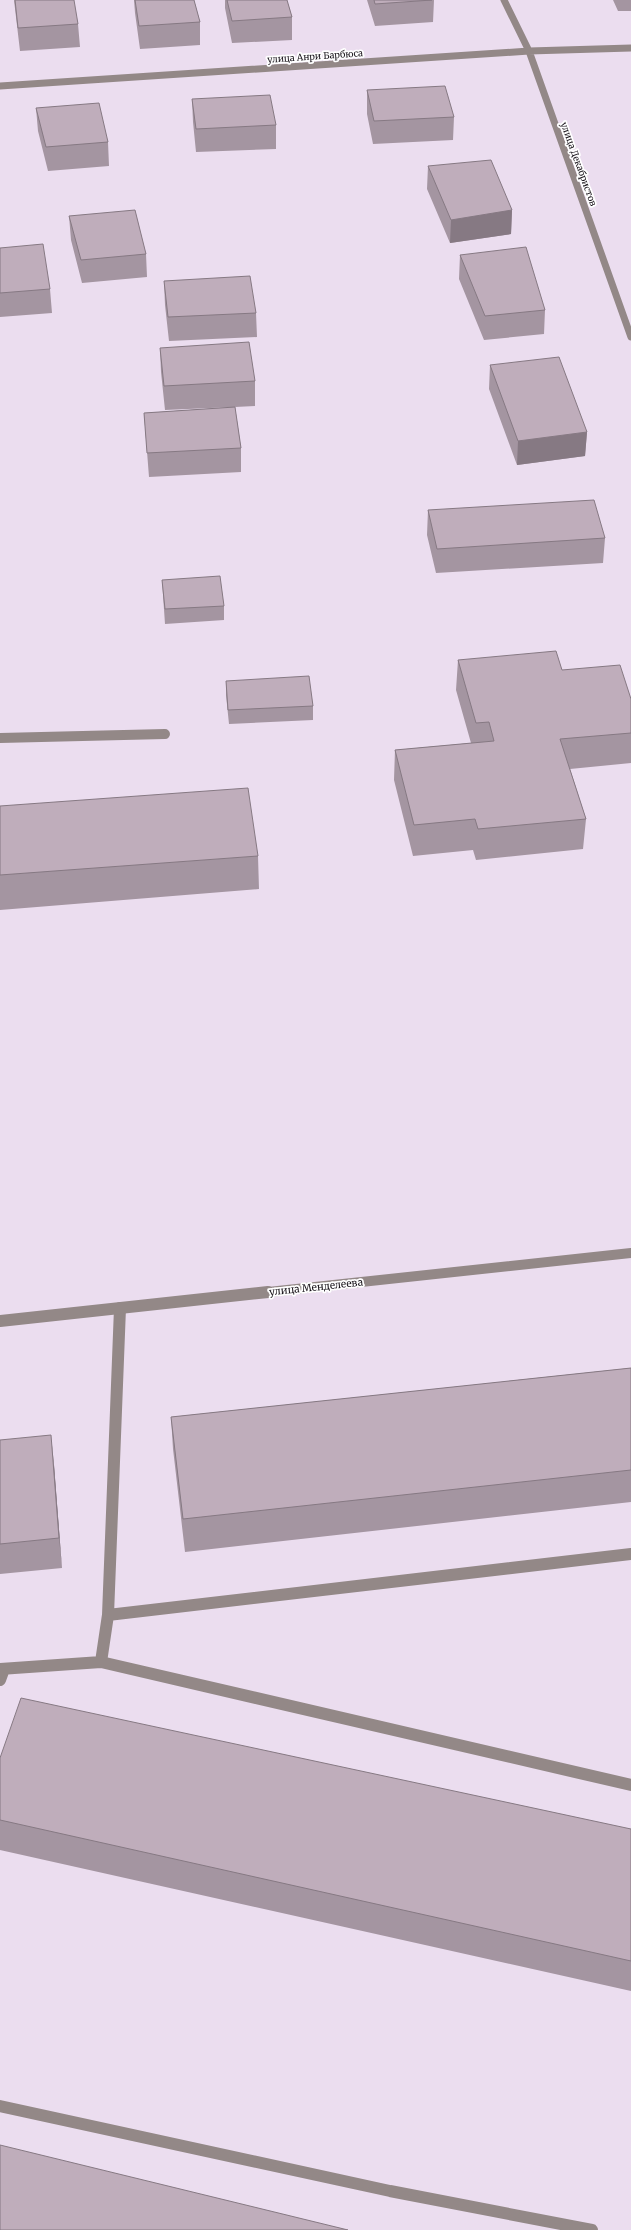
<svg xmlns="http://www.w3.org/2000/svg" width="631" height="2230" font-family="Merriweather,serif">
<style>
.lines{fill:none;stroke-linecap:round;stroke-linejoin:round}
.lane-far1{stroke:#938887;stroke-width:10}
.lane{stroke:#938887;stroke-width:12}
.street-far2{stroke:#938887;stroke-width:7}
.street-far1{stroke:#938887;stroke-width:10}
.street{stroke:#938887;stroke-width:12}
.wall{fill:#a495a1}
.shaded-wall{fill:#867983}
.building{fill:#bfadbb;stroke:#867983}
.labels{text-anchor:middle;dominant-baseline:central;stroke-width:3.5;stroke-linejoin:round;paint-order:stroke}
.far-street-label{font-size:9px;fill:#171219;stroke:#fff}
.street-label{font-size:10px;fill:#171219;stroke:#fff}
</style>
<rect width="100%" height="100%" fill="#ebddef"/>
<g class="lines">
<path class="lane-far1" d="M 0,738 L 165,734"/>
<path class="lane" d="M 108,1615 L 120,1308
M 101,1662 L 108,1615 L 631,1554
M 0,1669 L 101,1662 L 631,1785
M 0,1680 L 4,1669
M 0,2106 L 390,2191 L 592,2230"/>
<path class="street-far2" d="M 504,0 L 529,51 L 631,337
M 0,86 L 529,51 L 631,48"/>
<path class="street-far1" d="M 259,1293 L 631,1253"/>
<path class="street" d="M 0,1321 L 268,1292"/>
</g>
<path class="wall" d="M 14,0 L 78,24 L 80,47 L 20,51 Z
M 134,0 L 194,0 L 200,22 L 200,45 L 140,49 L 135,13 Z
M 225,0 L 287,0 L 292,17 L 292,40 L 232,43 L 225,8 Z
M 367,0 L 434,0 L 433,22 L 375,26 Z
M 613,0 L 631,0 L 631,11 L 618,11 Z
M 367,90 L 454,117 L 453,140 L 373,144 L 367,114 Z
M 192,99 L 276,125 L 276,149 L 196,152 L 193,122 Z
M 36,108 L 108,142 L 109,166 L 48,171 L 38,131 Z
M 428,166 L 512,210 L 511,234 L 450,243 L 427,189 Z
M 69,216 L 146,254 L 147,277 L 82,283 L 71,240 Z
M 0,248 L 50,289 L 52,313 L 0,317 Z
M 460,255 L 545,310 L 544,334 L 484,340 L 459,279 Z
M 164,281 L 256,313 L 257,337 L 169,341 L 165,305 Z
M 160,348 L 255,381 L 255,406 L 235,407 L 241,448 L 241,472 L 149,477 L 144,413 L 233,407 L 165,410 L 161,372 Z
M 490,365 L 587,432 L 585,456 L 517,465 L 489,389 Z
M 428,510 L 605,538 L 603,563 L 436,573 L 427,535 Z
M 162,580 L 224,606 L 224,620 L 165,624 Z
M 458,660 L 562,670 L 631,699 L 631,763 L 570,769 L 586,819 L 583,849 L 476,860 L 473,850 L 413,856 L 394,780 L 395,750 L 471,743 L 456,690 Z
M 226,681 L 313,706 L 313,720 L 229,724 L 226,695 Z
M 0,806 L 258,856 L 259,889 L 0,910 Z
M 631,1368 L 631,1502 L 185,1552 L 173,1449 L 171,1417 Z
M 0,1440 L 54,1465 L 62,1568 L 0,1574 Z
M 0,1758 L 631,1829 L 631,1991 L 0,1850 Z"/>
<path class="shaded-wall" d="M 512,210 L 511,234 L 450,243 L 451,220 Z
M 587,432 L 585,456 L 517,465 L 518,441 Z
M 51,1435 L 54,1465 L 62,1568 L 59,1538 Z"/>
<path class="building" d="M 15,0 L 74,0 L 78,24 L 18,28 Z
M 135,0 L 194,0 L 200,22 L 139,26 Z
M 227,0 L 287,0 L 292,17 L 232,21 Z
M 374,0 L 432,0 L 375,4 Z
M 445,86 L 454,117 L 374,121 L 367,90 Z
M 270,95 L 276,125 L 196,129 L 192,99 Z
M 99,103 L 108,142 L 46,147 L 36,108 Z
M 491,160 L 512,210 L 451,220 L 428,166 Z
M 135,210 L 146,254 L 81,260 L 69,216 Z
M 43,244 L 50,289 L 0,293 L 0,248 Z
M 526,247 L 545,310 L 485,316 L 460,255 Z
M 250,276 L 256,313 L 168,317 L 164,281 Z
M 249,342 L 255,381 L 164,386 L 160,348 Z
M 559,357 L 587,432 L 518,441 L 490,365 Z
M 235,407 L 241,448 L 147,453 L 144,413 Z
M 594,500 L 605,538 L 437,549 L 428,510 Z
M 220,576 L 224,606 L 165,609 L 162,580 Z
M 556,651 L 562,670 L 620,665 L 631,699 L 631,733 L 560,739 L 586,819 L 478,829 L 475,819 L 414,825 L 395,750 L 494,741 L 489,722 L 476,723 L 458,660 Z
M 309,676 L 313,706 L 228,710 L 226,681 Z
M 248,788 L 258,856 L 0,875 L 0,806 Z
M 631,1368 L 631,1470 L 183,1519 L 171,1417 Z
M 51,1435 L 59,1538 L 0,1544 L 0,1440 Z
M 21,1698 L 631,1829 L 631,1961 L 0,1820 L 0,1758 Z
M 0,2145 L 348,2230 L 0,2230 Z"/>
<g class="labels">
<g class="far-street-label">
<text transform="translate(315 56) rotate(-4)">улица Анри Барбюса</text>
<text transform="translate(579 164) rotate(70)">улица Декабристов</text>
</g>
<g class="street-label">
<text transform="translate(316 1287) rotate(-6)">улица Менделеева</text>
</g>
</g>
</svg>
